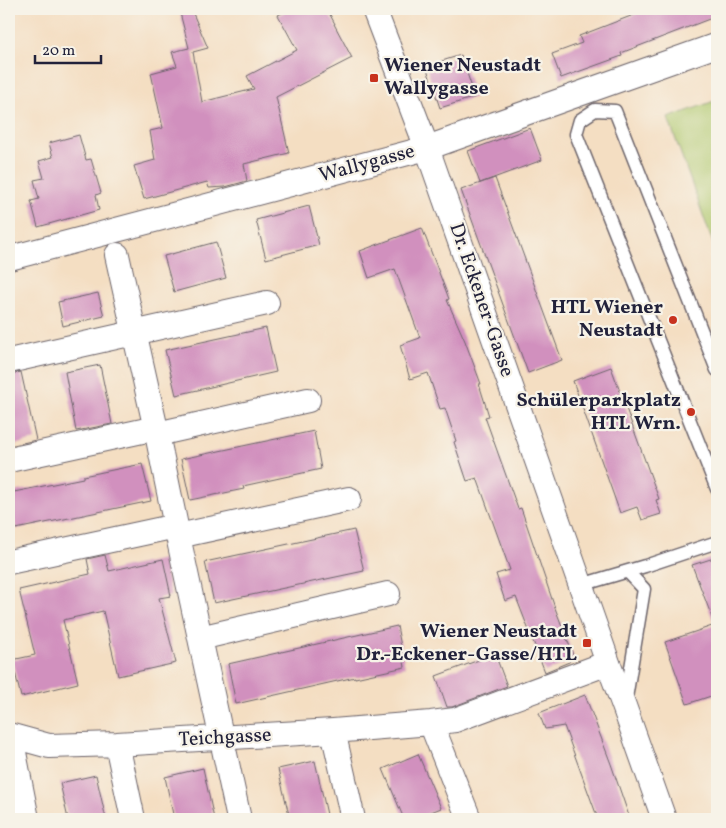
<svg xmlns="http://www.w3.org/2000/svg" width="726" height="828" font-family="Vollkorn,serif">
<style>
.green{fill:#afc76c;stroke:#687454}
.building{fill:#d190be}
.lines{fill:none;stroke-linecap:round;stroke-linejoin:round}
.lane-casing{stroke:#6c646a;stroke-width:15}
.street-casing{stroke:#6c646a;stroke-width:26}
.lane{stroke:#fff;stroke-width:12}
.street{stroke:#fff;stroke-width:24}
.poi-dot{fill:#c8321e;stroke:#f7f3e8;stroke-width:2}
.labels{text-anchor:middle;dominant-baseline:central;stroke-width:4.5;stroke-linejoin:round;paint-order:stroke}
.poi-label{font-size:20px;font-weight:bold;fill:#22223b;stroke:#f7f3e8;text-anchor:end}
.street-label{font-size:20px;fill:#22223b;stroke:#f7f3e8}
</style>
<rect width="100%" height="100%" fill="#f7f3e8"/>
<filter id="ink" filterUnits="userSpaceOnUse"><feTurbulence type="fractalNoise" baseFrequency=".02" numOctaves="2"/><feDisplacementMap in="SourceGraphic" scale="10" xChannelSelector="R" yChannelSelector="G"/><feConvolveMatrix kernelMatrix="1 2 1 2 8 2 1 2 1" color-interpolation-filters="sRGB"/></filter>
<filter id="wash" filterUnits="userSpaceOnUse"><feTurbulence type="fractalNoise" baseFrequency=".0096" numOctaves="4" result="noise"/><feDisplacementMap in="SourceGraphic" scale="20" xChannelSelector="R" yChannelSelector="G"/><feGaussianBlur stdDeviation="1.12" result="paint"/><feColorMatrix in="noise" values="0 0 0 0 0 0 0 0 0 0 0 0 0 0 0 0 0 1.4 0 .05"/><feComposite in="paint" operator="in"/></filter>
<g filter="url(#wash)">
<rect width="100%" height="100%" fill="#f4dec2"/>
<path class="green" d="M 717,100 L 717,254 L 668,118 Z"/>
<g id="blocks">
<path class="building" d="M 179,9 L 191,9 L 208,48 L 193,52 L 202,102 L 254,89 L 247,76 L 297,50 L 278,15 L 290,9 L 327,9 L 335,24 L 334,24 L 352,58 L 276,97 L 289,153 L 244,164 L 247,181 L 225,187 L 209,188 L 207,182 L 144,199 L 134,166 L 155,160 L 150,131 L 163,128 L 151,73 L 177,66 L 172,52 L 189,48 Z
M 634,9 L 717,9 L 717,16 L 621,53 L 622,56 L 561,78 L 552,54 L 582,43 L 579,36 L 636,14 Z
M 461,55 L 475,97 L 440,108 L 426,66 Z
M 530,128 L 542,160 L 480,183 L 468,151 Z
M 79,135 L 86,160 L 91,159 L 101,193 L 96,195 L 99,210 L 38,227 L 31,201 L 39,199 L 34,180 L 44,178 L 39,161 L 53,157 L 49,143 Z
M 495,178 L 562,360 L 528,373 L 461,190 Z
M 309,206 L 319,245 L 266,259 L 256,220 Z
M 422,228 L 449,299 L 447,300 L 465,341 L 481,384 L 479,384 L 489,416 L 485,417 L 518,509 L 521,508 L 555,608 L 572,652 L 573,658 L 569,662 L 545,672 L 516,597 L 505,601 L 496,574 L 510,570 L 477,478 L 467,481 L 454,442 L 456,441 L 445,408 L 440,409 L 428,373 L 410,379 L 400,345 L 420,338 L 395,269 L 369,278 L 360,251 Z
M 216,242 L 226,278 L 174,292 L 164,256 Z
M 98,293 L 104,316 L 63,326 L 58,302 Z
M 266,328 L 276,372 L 176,395 L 165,350 Z
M 100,365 L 112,424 L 76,431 L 65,372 Z
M 611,367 L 659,499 L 656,500 L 661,514 L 642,520 L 637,507 L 620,513 L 573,381 Z
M 21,372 L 36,440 L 9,446 L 9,374 Z
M 314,431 L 321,469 L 243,486 L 244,489 L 190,500 L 181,459 Z
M 142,464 L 151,501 L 16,529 L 9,493 L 83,478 L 83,476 Z
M 354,530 L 364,571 L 214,603 L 205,562 Z
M 105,555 L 109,571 L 163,559 L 171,596 L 159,598 L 176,663 L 118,676 L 103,611 L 63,620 L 78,683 L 21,697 L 12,660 L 35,655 L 19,590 L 90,574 L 87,559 Z
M 717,557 L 717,694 L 687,704 L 665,642 L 715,625 L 692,565 Z
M 397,626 L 405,667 L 355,678 L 355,677 L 236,704 L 228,664 Z
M 495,654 L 507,686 L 452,707 L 447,707 L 436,676 Z
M 585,695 L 611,764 L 630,819 L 598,819 L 564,726 L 545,729 L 539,713 Z
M 418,754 L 441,808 L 414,819 L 404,819 L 383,769 Z
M 315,761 L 328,819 L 290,819 L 278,769 Z
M 203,768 L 214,819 L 174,819 L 165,777 Z
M 96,775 L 106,819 L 68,819 L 60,783 Z"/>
</g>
</g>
<g filter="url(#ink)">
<use href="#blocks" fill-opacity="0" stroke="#6c646a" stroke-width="1"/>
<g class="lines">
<defs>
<path id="lane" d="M 717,370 L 615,111 L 595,110 L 580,120 L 576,134 L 717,489
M 581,585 L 645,566 L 717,542
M 626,698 L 644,589 L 628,572"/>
<path id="street" d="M 374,9 L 427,148 L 600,640 L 608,663 L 624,706 L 664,819
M 117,255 L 157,434 L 178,536 L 239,819
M 9,256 L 10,258 L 427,148 L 717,45
M 9,361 L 267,303
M 157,434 L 308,400
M 9,460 L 156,428
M 178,536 L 349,499
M 9,562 L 176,526
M 200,638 L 388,594
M 431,723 L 469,819
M 333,731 L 353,819
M 9,735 L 49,746 L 117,744 L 333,731 L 431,723 L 455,720 L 608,663
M 11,737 L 27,819
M 117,744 L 133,819"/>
</defs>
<use href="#lane" class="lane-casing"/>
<use href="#street" class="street-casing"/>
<use href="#lane" class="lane"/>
<use href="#street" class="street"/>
</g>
</g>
<g class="poi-dot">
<rect x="369" y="73" width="10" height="10" rx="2.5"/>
<circle cx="673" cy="320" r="5"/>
<circle cx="691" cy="412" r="5"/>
<rect x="582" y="638" width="10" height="10" rx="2.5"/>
</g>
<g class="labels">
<g class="poi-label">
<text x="384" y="66" text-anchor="start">Wiener Neustadt<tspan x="384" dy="23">Wallygasse</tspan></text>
<text x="663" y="308">HTL Wiener<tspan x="663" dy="23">Neustadt</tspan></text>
<text x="681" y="401">Schülerparkplatz<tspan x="681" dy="23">HTL Wrn.</tspan></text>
<text x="577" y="632">Wiener Neustadt<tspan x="577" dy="23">Dr.-Eckener-Gasse/HTL</tspan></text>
</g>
<g class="street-label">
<text transform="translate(367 164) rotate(-15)">Wallygasse</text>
<text transform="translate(481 300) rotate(71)">Dr. Eckener-Gasse</text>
<text transform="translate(225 738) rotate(-3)">Teichgasse</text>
</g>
</g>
<rect width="726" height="828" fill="none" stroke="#f7f3e8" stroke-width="30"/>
<path d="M35 55v8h66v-8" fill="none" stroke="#22223b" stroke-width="2.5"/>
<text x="42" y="55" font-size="15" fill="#22223b" stroke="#f7f3e8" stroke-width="4" paint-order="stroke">20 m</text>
</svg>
